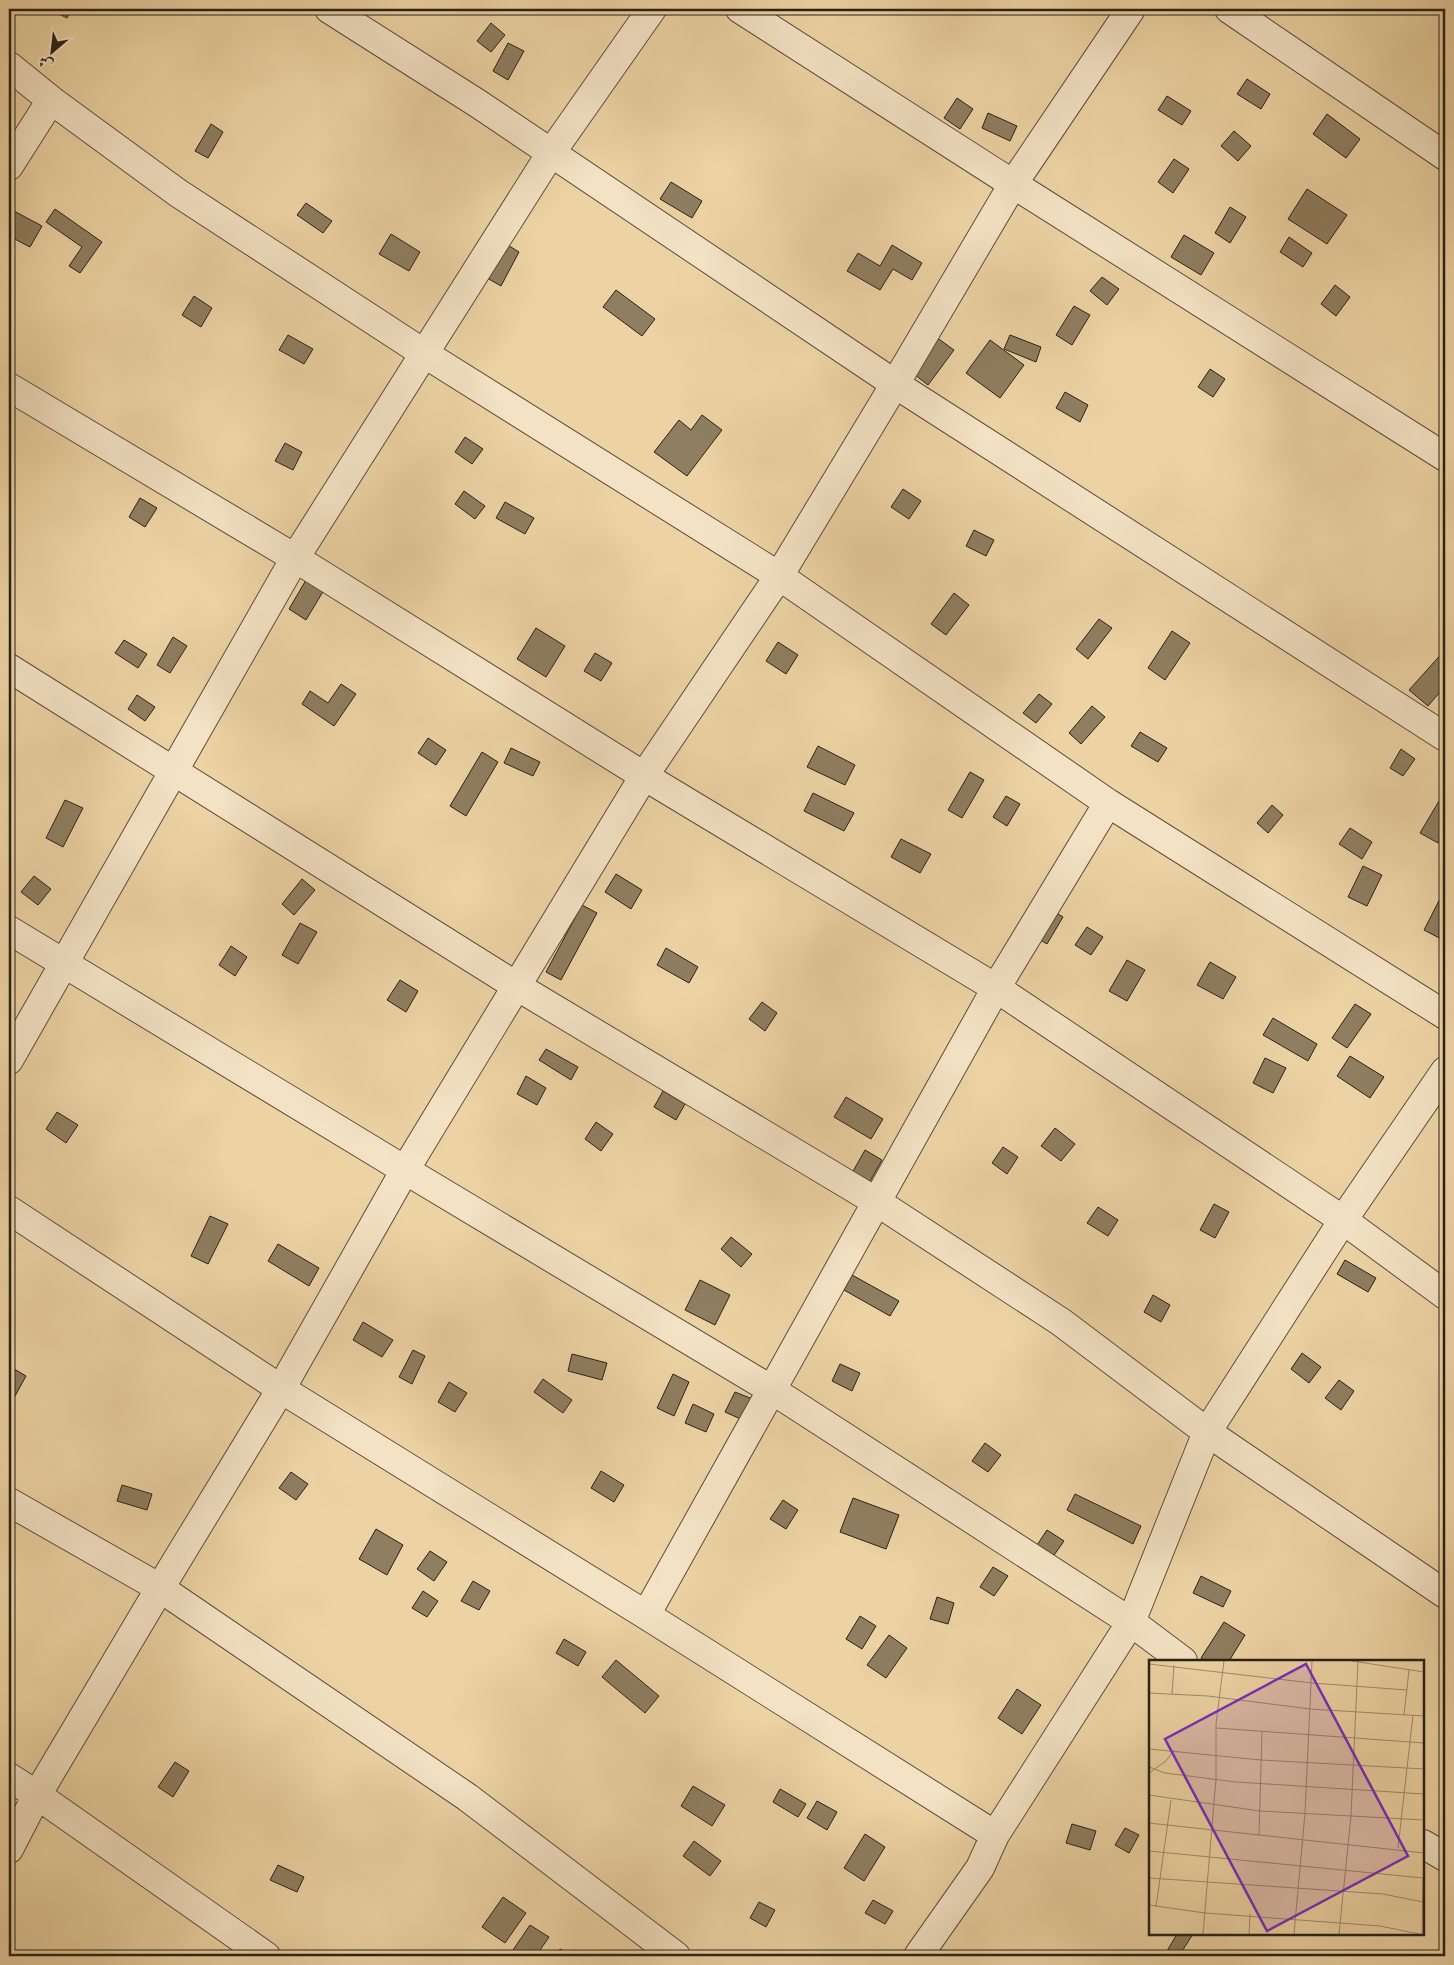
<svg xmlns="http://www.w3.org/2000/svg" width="1454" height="1965" font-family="Vollkorn,Amiri,serif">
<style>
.building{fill:#8f7e60;stroke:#2a2116}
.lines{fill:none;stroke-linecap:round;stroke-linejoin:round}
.street-casing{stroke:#5b4e3a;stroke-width:30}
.street{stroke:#f3e2c4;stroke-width:28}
.inset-road{fill:none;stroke:#9f8c6b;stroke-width:1}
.view{fill:#7b2cbf;fill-opacity:0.15;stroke:#7b2cbf;stroke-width:2.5}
.inset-edge{fill:none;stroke:#2a2116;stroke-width:2.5}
</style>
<rect width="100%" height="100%" fill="#edd3a4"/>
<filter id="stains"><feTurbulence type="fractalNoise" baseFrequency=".004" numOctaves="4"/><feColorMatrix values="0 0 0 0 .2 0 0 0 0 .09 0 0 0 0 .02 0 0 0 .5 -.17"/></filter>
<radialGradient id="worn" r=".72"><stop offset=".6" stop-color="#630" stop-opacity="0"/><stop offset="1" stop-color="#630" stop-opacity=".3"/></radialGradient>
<path class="building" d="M 49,9 L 71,9 L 67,18 Z
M 491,23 L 505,35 L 491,52 L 477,41 Z
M 508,43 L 524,51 L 508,80 L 493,71 Z
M 1247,79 L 1270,94 L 1261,109 L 1237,94 Z
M 1167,96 L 1191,111 L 1182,125 L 1158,110 Z
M 957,98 L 973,109 L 960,129 L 944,118 Z
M 988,113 L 1017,126 L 1010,141 L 982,128 Z
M 1327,114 L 1360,139 L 1346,158 L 1313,134 Z
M 211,124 L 223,132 L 208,158 L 195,151 Z
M 1234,131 L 1251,146 L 1238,161 L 1221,146 Z
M 1174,159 L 1189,169 L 1173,193 L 1158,182 Z
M 671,182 L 702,201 L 692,218 L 660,199 Z
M 1307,189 L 1347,215 L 1327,244 L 1288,219 Z
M 306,203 L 332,221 L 323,233 L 297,215 Z
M 1230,207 L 1246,217 L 1230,243 L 1215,233 Z
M 55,209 L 102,242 L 80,273 L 69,266 L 82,247 L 46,222 Z
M 12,210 L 42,226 L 30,247 L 9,236 L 9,217 Z
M 391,234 L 420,252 L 409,271 L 379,254 Z
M 1184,235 L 1214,253 L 1201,275 L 1171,257 Z
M 1289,237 L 1312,253 L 1303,267 L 1280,252 Z
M 506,244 L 519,252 L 501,286 L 487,278 Z
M 892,245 L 922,263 L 912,280 L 893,269 L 880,290 L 847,271 L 858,253 L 880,266 Z
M 1102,277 L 1119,289 L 1107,305 L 1090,291 Z
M 1335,285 L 1350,297 L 1336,316 L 1321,304 Z
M 616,290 L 655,319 L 642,336 L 603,307 Z
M 194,296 L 212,308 L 201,327 L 182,315 Z
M 1074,306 L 1090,315 L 1072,345 L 1056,335 Z
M 288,335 L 313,349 L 304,364 L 279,350 Z
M 1010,335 L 1041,347 L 1036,362 L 1004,349 Z
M 936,337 L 954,350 L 928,385 L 910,371 Z
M 990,340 L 1024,365 L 1000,398 L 966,373 Z
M 1210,369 L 1225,379 L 1213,397 L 1198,387 Z
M 1065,392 L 1088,405 L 1080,422 L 1056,408 Z
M 702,415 L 722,430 L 687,476 L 654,452 L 679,420 L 691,430 Z
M 465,437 L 483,449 L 472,464 L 455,452 Z
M 285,443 L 302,452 L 293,470 L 275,461 Z
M 903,489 L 921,501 L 909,519 L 891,507 Z
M 464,491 L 485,506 L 475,519 L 455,504 Z
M 140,498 L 157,508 L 145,527 L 129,517 Z
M 505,502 L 534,518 L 525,534 L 496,518 Z
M 974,530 L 994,540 L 986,556 L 966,546 Z
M 306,580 L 324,590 L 306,620 L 289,609 Z
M 954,593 L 969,605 L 946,635 L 931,624 Z
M 1099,619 L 1112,628 L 1088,659 L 1076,649 Z
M 536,628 L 565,646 L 546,677 L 517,659 Z
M 1172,631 L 1190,643 L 1165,680 L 1148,668 Z
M 173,637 L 187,646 L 170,673 L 157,665 Z
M 124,640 L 147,654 L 138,668 L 115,653 Z
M 778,642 L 798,655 L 786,674 L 766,661 Z
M 1445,650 L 1445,686 L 1428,706 L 1409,690 Z
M 595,653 L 612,663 L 601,681 L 584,671 Z
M 341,684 L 356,694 L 334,726 L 302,704 L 310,691 L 328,703 Z
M 1039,694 L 1052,704 L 1036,723 L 1023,713 Z
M 137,695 L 155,707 L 145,721 L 128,709 Z
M 1092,706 L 1105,717 L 1081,744 L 1069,733 Z
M 1140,732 L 1167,748 L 1158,762 L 1131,746 Z
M 428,738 L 446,750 L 436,765 L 418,753 Z
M 818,746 L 855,765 L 845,785 L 807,767 Z
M 511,748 L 540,762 L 533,776 L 504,763 Z
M 1401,749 L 1415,759 L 1403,776 L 1390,768 Z
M 482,752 L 498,762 L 466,816 L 450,806 Z
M 970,772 L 984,780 L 962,818 L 948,810 Z
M 813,793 L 854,813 L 844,831 L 804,811 Z
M 1006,796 L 1020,804 L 1007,826 L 993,817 Z
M 65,800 L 83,808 L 63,847 L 46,838 Z
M 1439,801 L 1445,805 L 1445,831 L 1438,843 L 1420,833 Z
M 1272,805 L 1283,815 L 1268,833 L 1257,823 Z
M 1350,828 L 1372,842 L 1362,859 L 1339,844 Z
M 901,839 L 931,854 L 920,873 L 891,857 Z
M 1363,866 L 1382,875 L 1367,906 L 1348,897 Z
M 616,874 L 642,890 L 631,909 L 605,892 Z
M 34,876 L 51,889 L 38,905 L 21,892 Z
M 302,879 L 315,890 L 294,915 L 282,904 Z
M 1445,889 L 1445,941 L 1424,930 Z
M 582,905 L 597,913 L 561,980 L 546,972 Z
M 1050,909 L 1063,917 L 1047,944 L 1034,936 Z
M 300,923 L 317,932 L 298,964 L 282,955 Z
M 1087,927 L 1103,937 L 1091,955 L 1075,945 Z
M 231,946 L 247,957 L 235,976 L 219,965 Z
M 666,948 L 698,967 L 689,983 L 657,965 Z
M 1127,960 L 1145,970 L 1127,1001 L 1109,991 Z
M 1210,962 L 1236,977 L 1223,999 L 1197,985 Z
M 400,980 L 418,991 L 406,1012 L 387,1000 Z
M 762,1002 L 777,1013 L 765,1031 L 749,1019 Z
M 1355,1004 L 1371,1014 L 1347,1048 L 1332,1038 Z
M 1273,1018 L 1317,1044 L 1308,1061 L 1263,1035 Z
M 546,1049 L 578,1067 L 571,1080 L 539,1060 Z
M 1350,1056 L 1384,1077 L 1370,1098 L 1337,1076 Z
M 1265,1058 L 1286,1068 L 1273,1093 L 1253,1083 Z
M 526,1076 L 546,1088 L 537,1105 L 517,1094 Z
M 663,1091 L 685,1104 L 676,1120 L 654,1107 Z
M 846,1097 L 883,1119 L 871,1139 L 834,1117 Z
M 57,1112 L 78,1125 L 66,1143 L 46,1129 Z
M 596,1122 L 613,1134 L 601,1151 L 585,1139 Z
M 1055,1128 L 1075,1144 L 1061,1161 L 1041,1146 Z
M 1003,1147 L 1018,1157 L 1007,1174 L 992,1163 Z
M 865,1150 L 882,1160 L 869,1183 L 852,1173 Z
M 1214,1204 L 1229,1212 L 1215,1238 L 1200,1230 Z
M 1098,1207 L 1118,1220 L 1108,1236 L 1087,1223 Z
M 210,1216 L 228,1224 L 208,1264 L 191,1256 Z
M 731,1237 L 752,1254 L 741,1267 L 721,1249 Z
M 278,1244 L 319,1268 L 309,1286 L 268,1261 Z
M 1345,1260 L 1376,1278 L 1368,1292 L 1337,1274 Z
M 852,1275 L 899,1301 L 890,1316 L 844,1290 Z
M 700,1280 L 730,1295 L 715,1325 L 685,1310 Z
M 1153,1295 L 1170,1305 L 1161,1322 L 1144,1312 Z
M 363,1322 L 393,1340 L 382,1357 L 353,1340 Z
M 413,1350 L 425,1356 L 412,1384 L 399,1377 Z
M 1302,1353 L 1321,1367 L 1309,1383 L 1291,1369 Z
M 572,1354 L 607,1363 L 602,1380 L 568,1371 Z
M 840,1364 L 860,1373 L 852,1391 L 832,1381 Z
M 9,1366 L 26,1376 L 9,1407 Z
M 673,1374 L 689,1382 L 674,1416 L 657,1408 Z
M 543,1379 L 572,1400 L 563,1413 L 534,1392 Z
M 1339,1380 L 1354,1391 L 1341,1410 L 1325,1398 Z
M 449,1382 L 467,1393 L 455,1412 L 438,1402 Z
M 735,1392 L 755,1400 L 745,1421 L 725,1412 Z
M 693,1404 L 714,1414 L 706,1432 L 685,1423 Z
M 985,1443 L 1001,1455 L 988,1472 L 972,1461 Z
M 601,1471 L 624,1485 L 614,1502 L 591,1488 Z
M 291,1472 L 308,1484 L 296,1500 L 279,1488 Z
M 122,1485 L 152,1494 L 147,1510 L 117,1501 Z
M 1075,1494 L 1141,1526 L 1133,1544 L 1067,1510 Z
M 853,1498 L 899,1515 L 886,1549 L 840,1532 Z
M 783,1500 L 798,1510 L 786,1529 L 770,1519 Z
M 376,1529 L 403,1545 L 387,1575 L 359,1559 Z
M 1047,1530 L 1064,1541 L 1052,1558 L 1035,1548 Z
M 430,1551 L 447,1562 L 434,1581 L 417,1569 Z
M 993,1567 L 1008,1576 L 994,1596 L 980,1587 Z
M 1201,1576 L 1231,1591 L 1223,1607 L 1193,1593 Z
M 473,1581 L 490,1591 L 479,1610 L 461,1601 Z
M 423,1591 L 438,1601 L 427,1617 L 412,1608 Z
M 937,1597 L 954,1603 L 948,1624 L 930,1619 Z
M 860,1616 L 876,1626 L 862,1649 L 846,1639 Z
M 1224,1622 L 1245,1635 L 1229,1661 L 1206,1661 L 1201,1658 Z
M 889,1635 L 907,1648 L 886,1678 L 867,1665 Z
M 564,1639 L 586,1652 L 578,1666 L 556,1653 Z
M 616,1660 L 659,1696 L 645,1713 L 602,1677 Z
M 1017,1689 L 1041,1705 L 1022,1734 L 998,1718 Z
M 175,1762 L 189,1771 L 173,1797 L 158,1787 Z
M 693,1786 L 725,1805 L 712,1826 L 681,1806 Z
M 780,1789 L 806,1804 L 798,1817 L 773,1802 Z
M 817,1801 L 837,1812 L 827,1830 L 807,1818 Z
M 1072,1824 L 1096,1831 L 1090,1850 L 1066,1843 Z
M 1125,1828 L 1139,1835 L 1129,1853 L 1115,1845 Z
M 865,1834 L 885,1847 L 864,1881 L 844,1868 Z
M 694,1841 L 721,1861 L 710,1876 L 683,1856 Z
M 278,1865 L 304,1877 L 297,1892 L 270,1880 Z
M 503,1897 L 526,1913 L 505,1943 L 482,1927 Z
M 873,1900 L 893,1911 L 885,1924 L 865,1913 Z
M 759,1902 L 775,1910 L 766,1927 L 750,1918 Z
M 530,1925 L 549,1937 L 536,1956 L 524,1956 L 513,1950 Z
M 1177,1934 L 1193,1934 L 1179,1956 L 1164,1956 Z
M 560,1949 L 573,1956 L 556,1956 Z"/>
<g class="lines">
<defs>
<path id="street" d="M 329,9 L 477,103 L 895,384 L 1445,737
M 740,9 L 1013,184 L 1445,457
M 1229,9 L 1445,156
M 9,66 L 51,100 L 178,193 L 425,354 L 779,576 L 1108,803 L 1445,1015
M 9,166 L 51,100
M 9,387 L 295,558 L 644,776 L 996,988 L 1343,1220 L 1445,1295
M 9,668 L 518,987 L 877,1202 L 1061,1322 L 1207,1432 L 1445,1594
M 9,930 L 405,1170 L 772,1390 L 1131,1622 L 1183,1661
M 9,1060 L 295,558 L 551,153 L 652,9
M 9,1210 L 281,1389 L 646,1615 L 995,1835
M 9,1502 L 160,1588 L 467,1797 L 676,1956
M 646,1615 L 996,988 L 1108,803
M 9,1777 L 37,1795 L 266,1956
M 1423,1844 L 1445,1857
M 9,1849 L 37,1795 L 160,1588 L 281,1389 L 405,1170 L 644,776 L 779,576 L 895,384 L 1013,184 L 1131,9
M 918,1956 L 980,1868 L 995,1835 L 1131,1622 L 1207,1432 L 1343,1220 L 1445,1071"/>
</defs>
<use href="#street" class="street-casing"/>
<use href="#street" class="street"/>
</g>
<g transform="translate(1149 1660)">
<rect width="275" height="275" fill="#edd3a4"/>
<path class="inset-road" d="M 203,1 L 275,12M 0,4 L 163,23 L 258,30M 0,33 L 59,36 L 161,49 L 275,56M 23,34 L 25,5M 255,55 L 260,10M 67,68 L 275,83M 0,89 L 112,100 L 275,109M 0,107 L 16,113 L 87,122 L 275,134M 0,113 L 17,101 L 25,90M 0,135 L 111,151 L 275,160M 0,163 L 275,193M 110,175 L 113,72M 249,188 L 264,55M 0,191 L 274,218 L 273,274M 0,218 L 234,234 L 274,242M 0,245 L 56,253 L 231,266 L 270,274M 7,247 L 22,140M 54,274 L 67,119 L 67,64 L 75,1M 100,274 L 101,254M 145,274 L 156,153 L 163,1M 190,274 L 202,156 L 209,1"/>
<path class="view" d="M 157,4 L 259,196 L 118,271 L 16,79 Z"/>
<rect width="275" height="275" class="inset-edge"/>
</g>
<rect width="1454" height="1965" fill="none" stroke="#edd3a4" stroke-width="30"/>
<rect x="10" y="10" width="1434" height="1945" fill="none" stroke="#2a2116" stroke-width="2.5"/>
<rect x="15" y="15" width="1424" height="1935" fill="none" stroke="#2a2116"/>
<g transform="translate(52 52) rotate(208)" stroke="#f3e2c4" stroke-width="4" paint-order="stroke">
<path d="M0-4L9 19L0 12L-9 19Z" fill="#2a2116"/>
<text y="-8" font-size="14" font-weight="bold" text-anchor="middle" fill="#2a2116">ش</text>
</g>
<rect width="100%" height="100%" filter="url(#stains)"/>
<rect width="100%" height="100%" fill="url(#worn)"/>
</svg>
